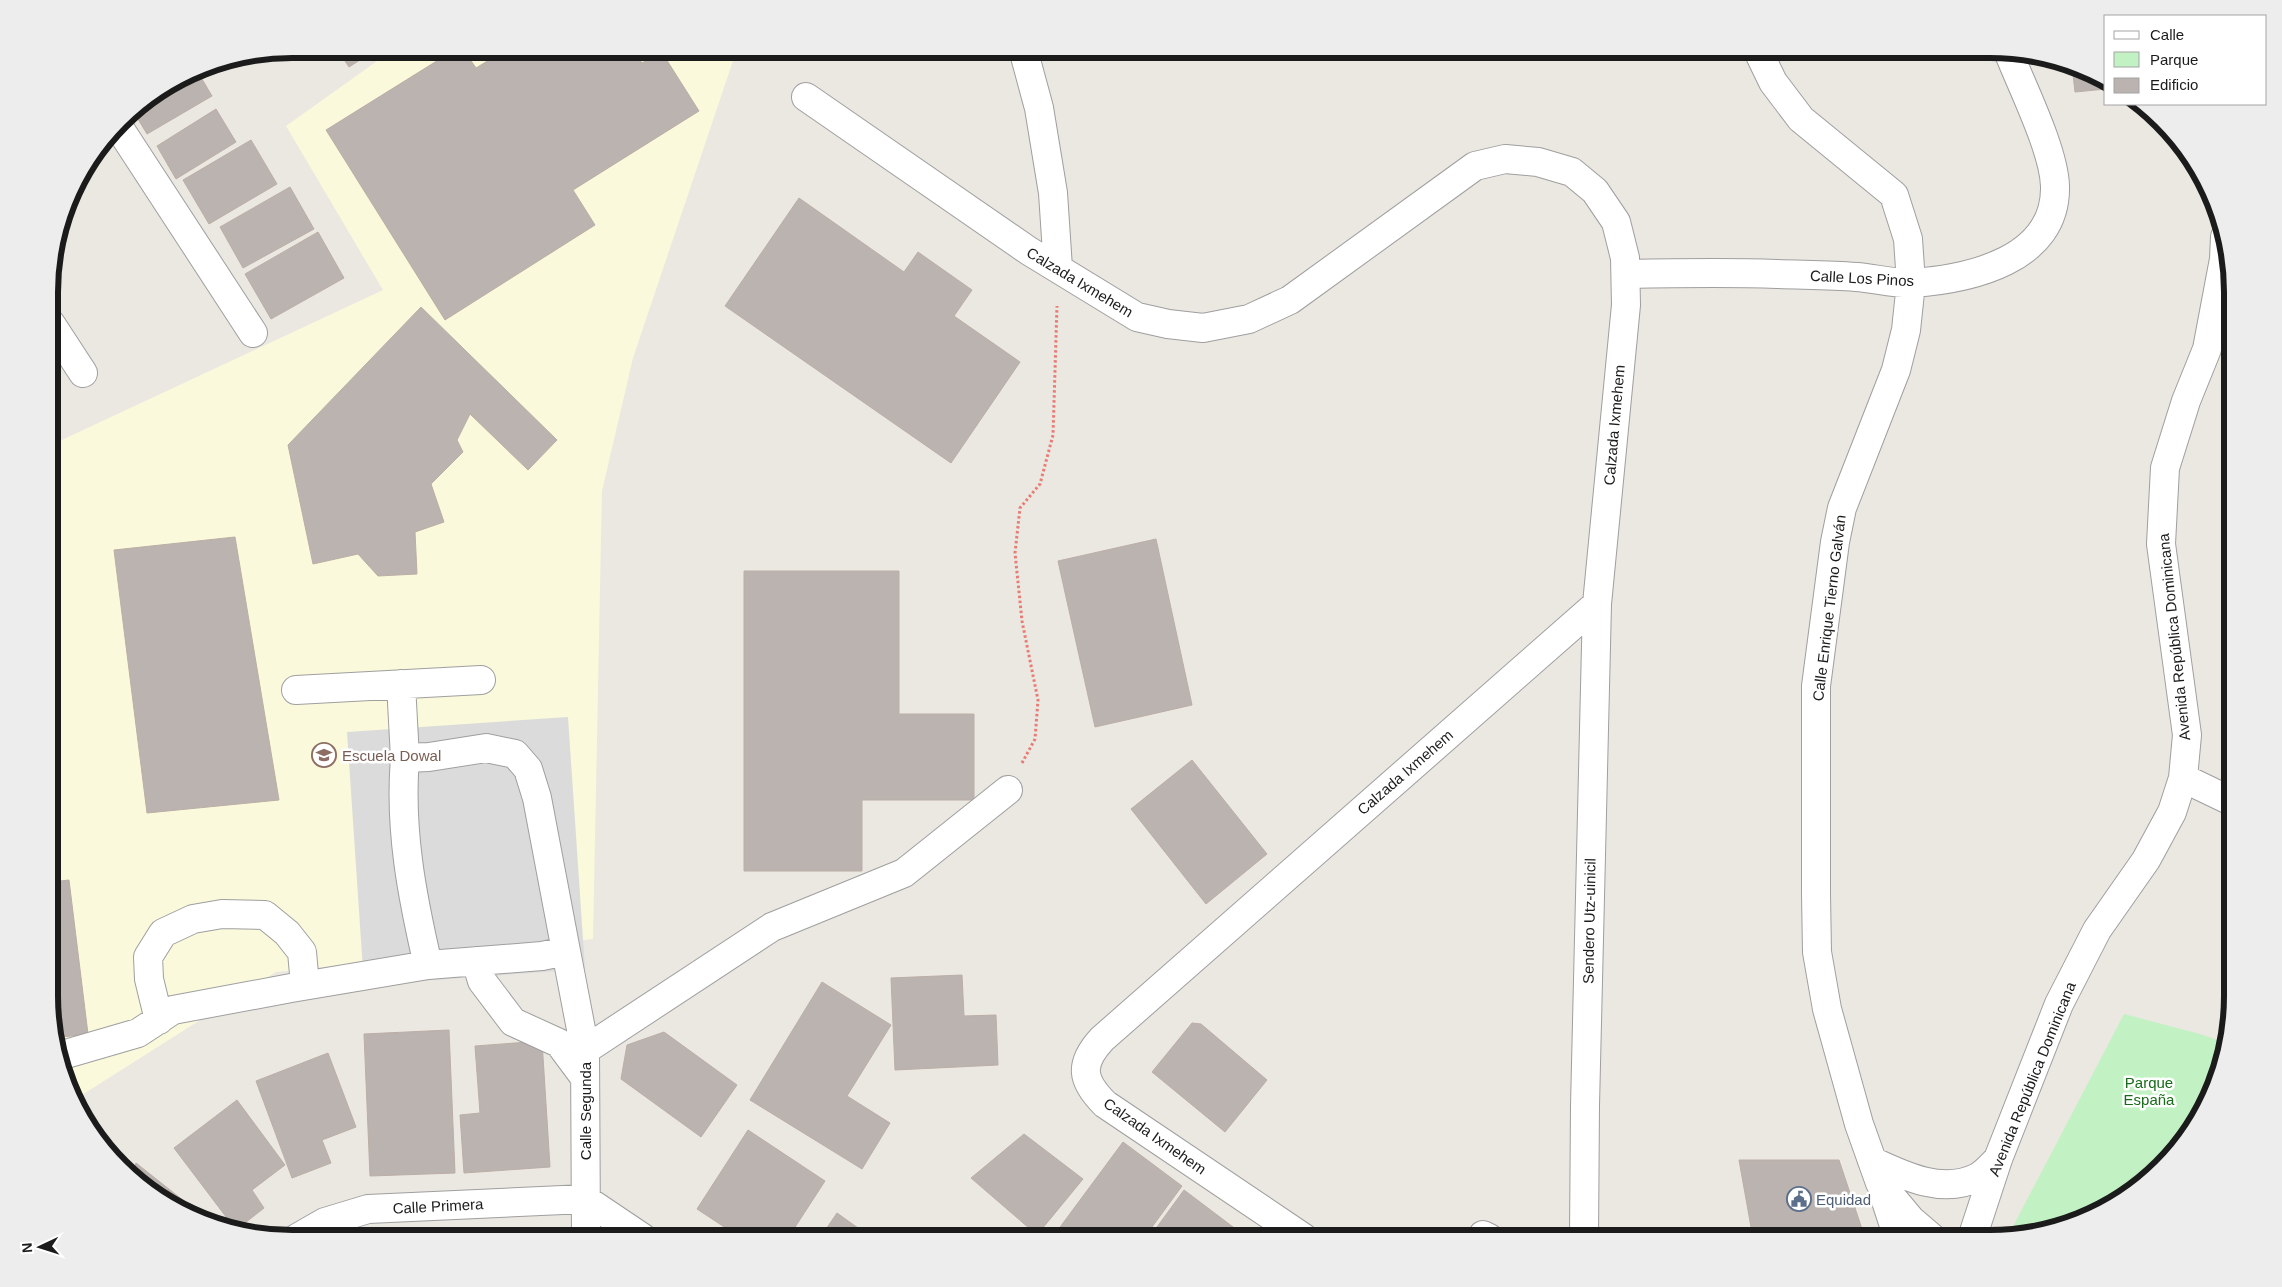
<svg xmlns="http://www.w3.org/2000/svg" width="2282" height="1287" font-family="Arial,sans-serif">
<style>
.education{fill:#faf9db}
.park{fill:#c2f2c3}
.parking{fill:#dbdbdb}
.building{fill:#bbb3af;stroke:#bbaea6}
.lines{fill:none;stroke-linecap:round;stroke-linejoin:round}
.minor-casing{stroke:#9f9f9f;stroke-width:30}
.path{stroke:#e97b75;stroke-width:3;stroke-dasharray:2.5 2.5;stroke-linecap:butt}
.minor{stroke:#fff;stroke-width:28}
.labels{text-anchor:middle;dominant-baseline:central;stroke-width:5;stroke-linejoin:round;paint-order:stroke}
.street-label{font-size:15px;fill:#1b1b1b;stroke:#fff}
.education-label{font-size:15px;fill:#785e54;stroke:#fff;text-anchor:start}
.park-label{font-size:15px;fill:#176b19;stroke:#fff}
.service-label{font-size:15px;fill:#4e5e75;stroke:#fff;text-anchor:start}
.rim{fill:none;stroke:#1b1b1b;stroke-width:6}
</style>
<rect width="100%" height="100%" fill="#ebe7e1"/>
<path class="education" d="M 394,49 L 737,49 L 633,358 L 602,491 L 593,939 L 276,972 L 74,1100 L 67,1088 L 51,1027 L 51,570 L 61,566 L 51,492 L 51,445 L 383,290 L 286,126 Z"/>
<path class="park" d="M 2124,1014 L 2200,1034 L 2223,1042 L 2201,1116 L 2173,1156 L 2125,1197 L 2068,1225 L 2007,1238 Z"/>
<path class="parking" d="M 568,717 L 585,969 L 364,985 L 347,732 Z"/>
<path class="building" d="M 337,49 L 377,49 L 349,67 Z
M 456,49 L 463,49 L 476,68 L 507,49 L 633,49 L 642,63 L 661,51 L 699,111 L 573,190 L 595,225 L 445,320 L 326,130 Z
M 2072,65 L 2106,79 L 2106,89 L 2075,92 Z
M 196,69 L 212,96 L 147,134 L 132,109 Z
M 216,109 L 236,142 L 176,179 L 157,146 Z
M 251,140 L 277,184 L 209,224 L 183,180 Z
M 290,187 L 314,229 L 243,268 L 220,227 Z
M 799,198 L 904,272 L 918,252 L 972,290 L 954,316 L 1020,362 L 951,463 L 725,306 Z
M 318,232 L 344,278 L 271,319 L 245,274 Z
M 421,307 L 557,440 L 528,470 L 470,414 L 457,440 L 463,452 L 431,484 L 444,522 L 415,532 L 417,574 L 378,576 L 358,554 L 313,564 L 288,445 Z
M 235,537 L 279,800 L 147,813 L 114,550 Z
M 1156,539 L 1192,705 L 1095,727 L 1058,561 Z
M 744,571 L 899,571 L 899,714 L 974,714 L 974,800 L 862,800 L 862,871 L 744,871 Z
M 1192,760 L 1267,854 L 1206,904 L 1131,809 Z
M 69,880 L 88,1034 L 54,1038 L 51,1027 L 51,882 Z
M 962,975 L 964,1016 L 996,1015 L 998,1065 L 895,1070 L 891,978 Z
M 822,982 L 891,1025 L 847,1096 L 890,1123 L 862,1169 L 750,1100 Z
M 1192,1023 L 1201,1024 L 1267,1080 L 1225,1132 L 1152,1072 Z
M 449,1030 L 455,1173 L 370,1176 L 364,1034 Z
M 664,1032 L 737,1085 L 701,1137 L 621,1079 L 627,1045 Z
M 542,1041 L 550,1167 L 464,1173 L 460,1115 L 480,1113 L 475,1046 Z
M 328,1053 L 356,1127 L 322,1140 L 331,1163 L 292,1178 L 256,1081 Z
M 237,1100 L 285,1165 L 252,1190 L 264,1208 L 236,1230 L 174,1148 Z
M 748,1130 L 825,1181 L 788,1238 L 741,1238 L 697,1209 Z
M 1024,1134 L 1083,1179 L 1037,1235 L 971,1178 Z
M 1123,1142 L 1182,1186 L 1144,1238 L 1052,1238 Z
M 1739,1160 L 1839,1160 L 1865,1238 L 1753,1238 Z
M 136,1163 L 213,1224 L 171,1206 L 133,1171 Z
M 1184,1190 L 1245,1236 L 1243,1238 L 1149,1238 Z
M 837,1213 L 865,1233 L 862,1238 L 820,1238 Z"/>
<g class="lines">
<defs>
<path id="minor" d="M 1023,49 L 1039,108 L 1053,193 L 1058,268
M 1757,49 L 1773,82 L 1801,119 L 1894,195 L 1908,239 L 1911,283 L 1906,330 L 1896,370 L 1842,508 L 1835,542 L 1816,686 L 1816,894 L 1817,952 L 1827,1009 L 1859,1124 L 1880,1183 L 1911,1220 L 1932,1238
M 806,97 L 1029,251 L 1137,317 L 1168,324 L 1203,328 L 1249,319 L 1290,300 L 1475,166 L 1505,159 L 1538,162 L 1572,172 L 1595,191 L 1616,222 L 1625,258 L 1626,305 L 1597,604 L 1585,1106 L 1584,1238
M 118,126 L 253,333
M 1626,274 C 1676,273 1726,272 1777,274 C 1803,275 1830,275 1856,277 C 1874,278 1894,284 1912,283 C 1970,279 2057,260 2055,186 C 2054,150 2022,87 2008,51
M 51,324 L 83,373
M 401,684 L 405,758
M 296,690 L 481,680
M 2183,778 L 2233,802
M 566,951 L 585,1050 L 586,1238
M 476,961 L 482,981 L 513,1022 L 559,1043 L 585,1078
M 159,1020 L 149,979 L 148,957 L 163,933 L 193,919 L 222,914 L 265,915 L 287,933 L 302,952 L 305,985
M 585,1050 L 772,927 L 904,873 L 1008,790
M 59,1056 L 138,1033 L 173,1010 L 291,988 L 428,965 L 542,956 L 566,951 L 537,798 L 528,769 L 515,754 L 486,748 L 429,757 L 405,758 C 399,829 412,896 428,965
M 1872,1161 C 1904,1176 1943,1195 1978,1177 C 1985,1173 1992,1165 1998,1159
M 1885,1198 L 1898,1238
M 1483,1235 L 1489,1238
M 297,1238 L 325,1222 L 368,1209 L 585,1199 L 643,1238
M 1304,1238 L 1105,1104 C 1081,1080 1079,1064 1102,1039 L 1597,604
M 1972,1238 L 1998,1159 L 2059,1004 L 2097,930 L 2146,860 L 2172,812 L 2183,778 L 2187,735 L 2161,544 L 2165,468 L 2186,401 L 2207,349 L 2224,259 L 2225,237"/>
</defs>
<use href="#minor" class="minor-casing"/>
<path class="path" d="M 1022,763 L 1035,739 L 1038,700 L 1022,621 L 1015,553 L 1020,508 L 1040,484 L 1053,435 L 1057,306"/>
<use href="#minor" class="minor"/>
</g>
<defs>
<symbol id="school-ring" viewBox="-11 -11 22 22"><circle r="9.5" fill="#fff" stroke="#8d6e63" stroke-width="1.5"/><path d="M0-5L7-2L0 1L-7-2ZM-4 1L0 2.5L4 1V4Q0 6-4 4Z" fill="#8d6e63"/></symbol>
<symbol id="civic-ring" viewBox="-11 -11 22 22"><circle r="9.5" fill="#fff" stroke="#5c6f8a" stroke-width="1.5"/><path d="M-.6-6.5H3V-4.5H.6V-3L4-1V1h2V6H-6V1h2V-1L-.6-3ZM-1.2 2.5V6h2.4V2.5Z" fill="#5c6f8a"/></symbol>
</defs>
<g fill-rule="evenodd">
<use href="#school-ring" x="310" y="741" width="28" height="28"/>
<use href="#civic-ring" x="1785" y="1185" width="28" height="28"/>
</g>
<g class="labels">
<g class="street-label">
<text transform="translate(1862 278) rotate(3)">Calle Los Pinos</text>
<text transform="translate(1080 282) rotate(31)">Calzada Ixmehem</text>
<text transform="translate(1614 425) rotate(-85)">Calzada Ixmehem</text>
<text transform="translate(1829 608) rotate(-83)">Calle Enrique Tierno Galván</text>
<text transform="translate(2174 637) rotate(-96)">Avenida República Dominicana</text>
<text transform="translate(1405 772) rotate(-41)">Calzada Ixmehem</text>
<text transform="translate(1589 921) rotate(-89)">Sendero Utz-uinicil</text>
<text transform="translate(2032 1079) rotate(-68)">Avenida República Dominicana</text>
<text transform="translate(585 1111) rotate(-90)">Calle Segunda</text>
<text transform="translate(1155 1136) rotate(35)">Calzada Ixmehem</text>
<text transform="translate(438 1206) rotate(-3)">Calle Primera</text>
</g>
<g class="education-label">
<text x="342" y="755">Escuela Dowal</text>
</g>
<g class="park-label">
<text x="2149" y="1082">Parque<tspan x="2149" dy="17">España</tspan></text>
</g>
<g class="service-label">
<text x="1816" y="1199">Equidad</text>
</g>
</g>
<path d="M0 0H2282V1287H0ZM292 58H1990A234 234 0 0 1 2224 292V996A234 234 0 0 1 1990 1230H292A234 234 0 0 1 58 996V292A234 234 0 0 1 292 58Z" fill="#ededed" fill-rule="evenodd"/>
<path class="rim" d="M292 58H1990A234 234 0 0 1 2224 292V996A234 234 0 0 1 1990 1230H292A234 234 0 0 1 58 996V292A234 234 0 0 1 292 58Z"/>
<rect x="2104" y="15" width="162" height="90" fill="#ffffff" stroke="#a4a4a4"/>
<rect x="2114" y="31" width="25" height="8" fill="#ffffff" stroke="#a4a4a4"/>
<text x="2150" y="40" font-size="15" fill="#1b1b1b">Calle</text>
<rect x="2114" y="52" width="25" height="15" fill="#c2f2c3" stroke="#a4a4a4"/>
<text x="2150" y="65" font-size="15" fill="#1b1b1b">Parque</text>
<rect x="2114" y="78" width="25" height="15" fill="#bbb3af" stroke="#a4a4a4"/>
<text x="2150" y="90" font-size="15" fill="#1b1b1b">Edificio</text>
<g transform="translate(40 1247) rotate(266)" stroke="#ffffff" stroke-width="4" paint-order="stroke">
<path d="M0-4L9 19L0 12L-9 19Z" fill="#1b1b1b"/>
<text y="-8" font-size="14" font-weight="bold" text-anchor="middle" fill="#1b1b1b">N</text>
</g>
</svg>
